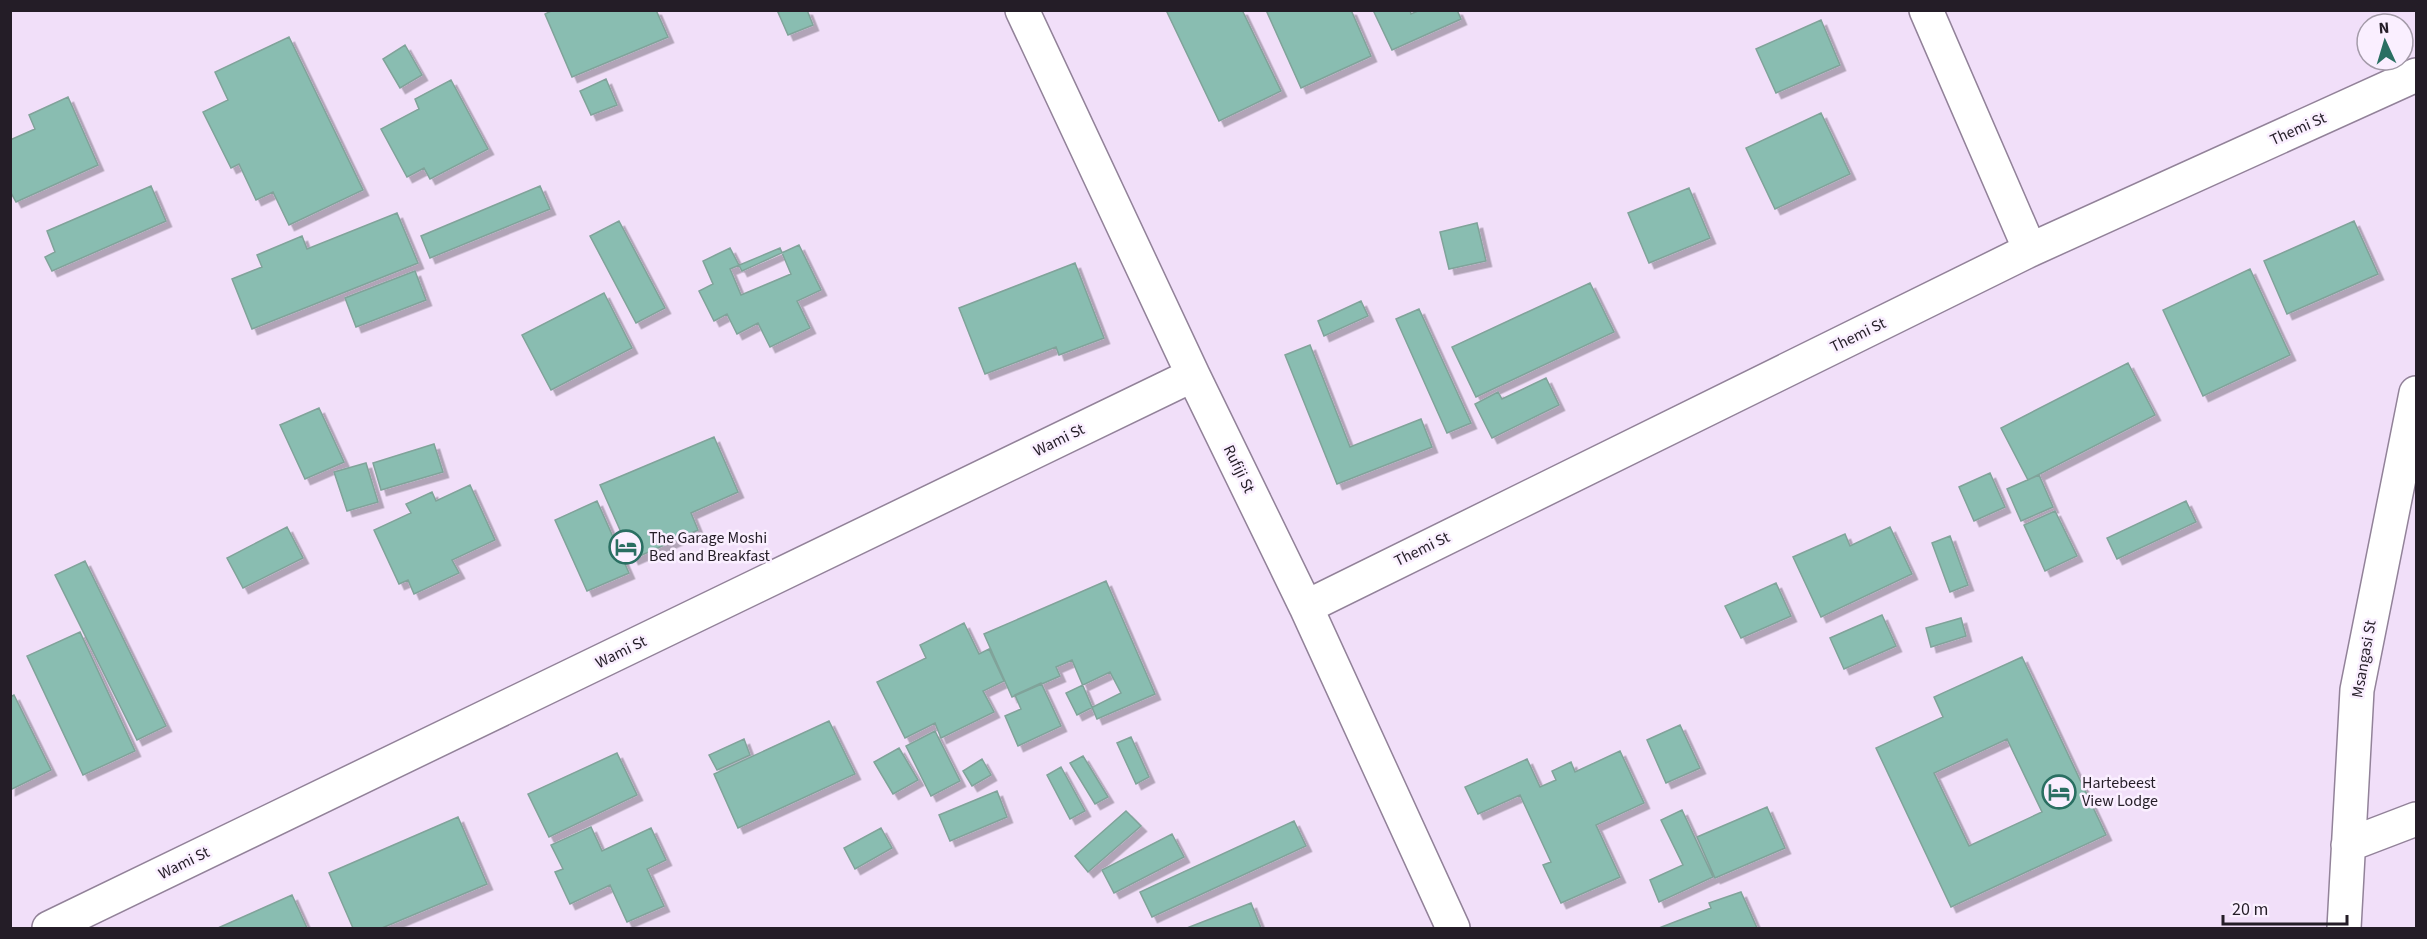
<svg xmlns="http://www.w3.org/2000/svg" width="2427" height="939" font-family="'Source Sans 3',sans-serif">
<style>
.building{fill:#89bdb1;stroke:#80a39a;stroke-width:1.5;fill-rule:evenodd;filter:url(#shadow)}
.lines{fill:none;stroke-linecap:round;stroke-linejoin:round}
.street-casing{stroke:#928299;stroke-width:36}
.street{stroke:#fff;stroke-width:33}
.labels{text-anchor:middle;dominant-baseline:central;stroke-width:5;stroke-linejoin:round;paint-order:stroke}
.street-label{font-size:16px;fill:#241d27;stroke:#faefff}
.poi-label{font-size:16px;fill:#241d27;stroke:#faefff;text-anchor:start}
</style>
<defs>
<filter id="shadow"><feDropShadow dx="5.5" dy="5.5" stdDeviation="0" flood-color="#0004"/></filter>
</defs>
<rect width="100%" height="100%" fill="#f1dff9"/>
<path class="building" d="M 553,10 L 656,10 L 668,37 L 572,77 L 545,14 Z
M 777,10 L 807,10 L 813,25 L 788,35 Z
M 1166,10 L 1242,10 L 1281,91 L 1219,121 Z
M 1266,10 L 1351,10 L 1371,56 L 1301,88 Z
M 1373,10 L 1410,10 L 1411,14 L 1420,10 L 1457,10 L 1461,19 L 1392,50 Z
M 1821,20 L 1840,65 L 1776,93 L 1756,49 Z
M 289,37 L 363,190 L 289,225 L 273,192 L 256,200 L 239,164 L 231,168 L 203,112 L 228,100 L 215,72 Z
M 405,45 L 422,75 L 400,88 L 383,59 Z
M 606,79 L 617,105 L 591,115 L 580,91 Z
M 451,80 L 488,149 L 430,179 L 424,168 L 407,177 L 381,129 L 419,109 L 415,99 Z
M 68,97 L 98,165 L 16,202 L 10,191 L 10,140 L 35,129 L 29,115 Z
M 1821,113 L 1850,174 L 1775,209 L 1746,148 Z
M 151,186 L 166,221 L 52,271 L 45,257 L 55,252 L 47,231 Z
M 540,186 L 550,209 L 430,258 L 421,236 Z
M 1689,188 L 1710,238 L 1649,263 L 1628,213 Z
M 397,213 L 418,263 L 252,329 L 232,279 L 262,267 L 257,255 L 302,236 L 307,249 Z
M 619,221 L 665,308 L 636,323 L 590,236 Z
M 2354,221 L 2378,274 L 2287,314 L 2264,261 Z
M 1477,223 L 1486,261 L 1449,269 L 1440,232 Z
M 799,245 L 821,290 L 797,301 L 810,328 L 770,347 L 758,323 L 737,334 L 727,314 L 714,321 L 699,291 L 713,284 L 703,261 L 730,248 L 742,271 Z
M 780,248 L 791,274 L 741,295 L 730,269 Z
M 1075,263 L 1104,338 L 1059,355 L 1056,347 L 985,374 L 959,308 Z
M 2250,269 L 2290,355 L 2203,396 L 2163,310 Z
M 415,271 L 426,300 L 356,327 L 345,298 Z
M 1590,283 L 1614,332 L 1476,397 L 1452,347 Z
M 604,293 L 632,348 L 551,390 L 522,335 Z
M 1361,301 L 1368,316 L 1324,336 L 1318,321 Z
M 1419,309 L 1471,423 L 1447,433 L 1396,319 Z
M 1310,345 L 1350,447 L 1421,419 L 1432,447 L 1337,484 L 1285,355 Z
M 2128,363 L 2155,415 L 2028,480 L 2001,428 Z
M 1546,378 L 1559,405 L 1492,438 L 1475,404 L 1498,392 L 1502,399 Z
M 319,408 L 344,462 L 305,479 L 280,425 Z
M 714,437 L 738,492 L 691,513 L 698,530 L 633,559 L 600,485 Z
M 434,444 L 443,472 L 381,490 L 373,463 Z
M 366,463 L 378,502 L 347,511 L 334,472 Z
M 1990,473 L 2005,507 L 1974,521 L 1959,487 Z
M 2039,475 L 2053,507 L 2021,521 L 2007,489 Z
M 470,485 L 495,540 L 452,560 L 459,573 L 414,594 L 408,580 L 399,584 L 374,530 L 411,513 L 406,504 L 432,492 L 436,501 Z
M 597,501 L 629,573 L 587,591 L 555,520 Z
M 2186,501 L 2196,522 L 2117,559 L 2107,538 Z
M 2055,511 L 2077,556 L 2045,571 L 2024,525 Z
M 287,527 L 303,558 L 243,588 L 227,558 Z
M 1890,527 L 1912,574 L 1821,617 L 1793,557 L 1845,534 L 1850,546 Z
M 1950,536 L 1968,585 L 1950,592 L 1932,543 Z
M 85,561 L 166,726 L 137,740 L 55,575 Z
M 1106,581 L 1155,694 L 1097,719 L 1072,660 L 1056,667 L 1060,676 L 1012,697 L 984,634 Z
M 1776,583 L 1791,616 L 1741,638 L 1725,606 Z
M 1882,615 L 1896,646 L 1844,669 L 1830,638 Z
M 1961,618 L 1966,636 L 1931,647 L 1926,628 Z
M 964,623 L 979,654 L 989,649 L 1004,681 L 983,691 L 994,712 L 941,738 L 935,723 L 905,738 L 877,682 L 926,658 L 920,645 Z
M 80,632 L 135,751 L 83,775 L 27,656 Z
M 2022,657 L 2106,835 L 1951,907 L 1876,748 L 1943,717 L 1934,697 ZM 2007,739 L 2042,812 L 1969,846 L 1934,773 Z
M 1110,672 L 1121,693 L 1077,715 L 1066,693 Z
M 1041,683 L 1061,726 L 1018,746 L 1005,716 L 1021,709 L 1015,695 Z
M 14,695 L 51,770 L 10,790 L 10,697 Z
M 829,721 L 855,774 L 738,828 L 714,774 Z
M 1680,725 L 1700,768 L 1666,783 L 1647,740 Z
M 935,731 L 960,781 L 931,796 L 906,746 Z
M 1131,737 L 1149,777 L 1136,784 L 1117,743 Z
M 744,739 L 750,755 L 717,770 L 709,755 Z
M 899,748 L 918,780 L 893,794 L 874,762 Z
M 1620,751 L 1644,803 L 1596,825 L 1620,877 L 1561,903 L 1543,865 L 1551,862 L 1520,795 L 1478,814 L 1465,787 L 1527,759 L 1540,787 L 1556,780 L 1552,771 L 1571,762 L 1575,772 Z
M 617,753 L 637,795 L 549,837 L 528,794 Z
M 1083,756 L 1108,797 L 1095,804 L 1070,763 Z
M 982,759 L 991,775 L 972,786 L 963,771 Z
M 1061,767 L 1085,811 L 1070,819 L 1047,775 Z
M 997,791 L 1007,817 L 950,841 L 939,815 Z
M 1767,807 L 1785,848 L 1715,878 L 1697,837 Z
M 1682,810 L 1713,877 L 1659,902 L 1650,880 L 1683,865 L 1661,820 Z
M 1126,811 L 1141,826 L 1088,872 L 1075,856 Z
M 458,817 L 487,884 L 382,928 L 353,928 L 329,873 Z
M 1294,821 L 1306,846 L 1152,917 L 1140,892 Z
M 591,827 L 602,851 L 651,828 L 666,860 L 647,869 L 664,906 L 627,922 L 610,885 L 570,904 L 555,872 L 563,869 L 551,845 Z
M 881,828 L 892,848 L 855,869 L 844,848 Z
M 1172,834 L 1184,857 L 1114,893 L 1102,870 Z
M 1741,892 L 1757,928 L 1659,928 L 1711,908 L 1709,903 Z
M 292,895 L 307,928 L 218,928 Z
M 1251,903 L 1261,928 L 1187,928 Z"/>
<g class="lines">
<defs>
<path id="street" d="M 1022,10 L 1193,375 L 1306,607 L 1453,928
M 1926,10 L 2030,250
M 1306,607 L 2030,250 L 2416,75
M 2348,845 L 2416,819
M 49,928 L 1193,375
M 2344,928 L 2357,690 L 2416,393"/>
</defs>
<use href="#street" class="street-casing"/>
<use href="#street" class="street"/>
</g>
<defs>
<symbol id="hotel-ring" viewBox="-11 -11 22 22"><circle r="9.5" fill="#faefff" stroke="#2a6f62" stroke-width="1.5"/><path d="M-6-4.5h1.5V1H6V5H4.5V3h-9V5H-6ZM-4 0a1.8 1.8 0 1 1 3.6 0ZM.5 0V-2.5h3Q6-2.5 6 0Z" fill="#2a6f62"/></symbol>
</defs>
<g fill-rule="evenodd">
<use href="#hotel-ring" x="607" y="528" width="38" height="38"/>
<use href="#hotel-ring" x="2040" y="773" width="38" height="38"/>
</g>
<g class="labels">
<g class="street-label">
<text transform="translate(2298 129) rotate(-24)">Themi St</text>
<text transform="translate(1858 335) rotate(-26)">Themi St</text>
<text transform="translate(1059 440) rotate(-26)">Wami St</text>
<text transform="translate(1239 469) rotate(64)">Rufiji St</text>
<text transform="translate(1422 549) rotate(-26)">Themi St</text>
<text transform="translate(621 652) rotate(-26)">Wami St</text>
<text transform="translate(2364 659) rotate(-80)">Msangasi St</text>
<text transform="translate(184 863) rotate(-26)">Wami St</text>
</g>
<g class="poi-label">
<text x="649" y="538">The Garage Moshi<tspan x="649" dy="18">Bed and Breakfast</tspan></text>
<text x="2082" y="783">Hartebeest<tspan x="2082" dy="18">View Lodge</tspan></text>
</g>
</g>
<rect width="2427" height="939" fill="none" stroke="#241d27" stroke-width="24"/>
<g transform="translate(2385 42) rotate(356)"><circle r="28" fill="#faefff" stroke="#a49ba9" stroke-width="1.5"/>
<path d="M0-4.5L10 22L0 15L-10 22Z" fill="#2a6f62"/>
<text y="-9" font-size="16" font-weight="bold" text-anchor="middle" fill="#241d27">N</text>
</g>
<path d="M2223 915v9h124v-9" fill="none" stroke="#241d27" stroke-width="3"/>
<text x="2232" y="915" font-size="18" fill="#241d27" stroke="#faefff" stroke-width="4.5" paint-order="stroke">20 m</text>
</svg>
